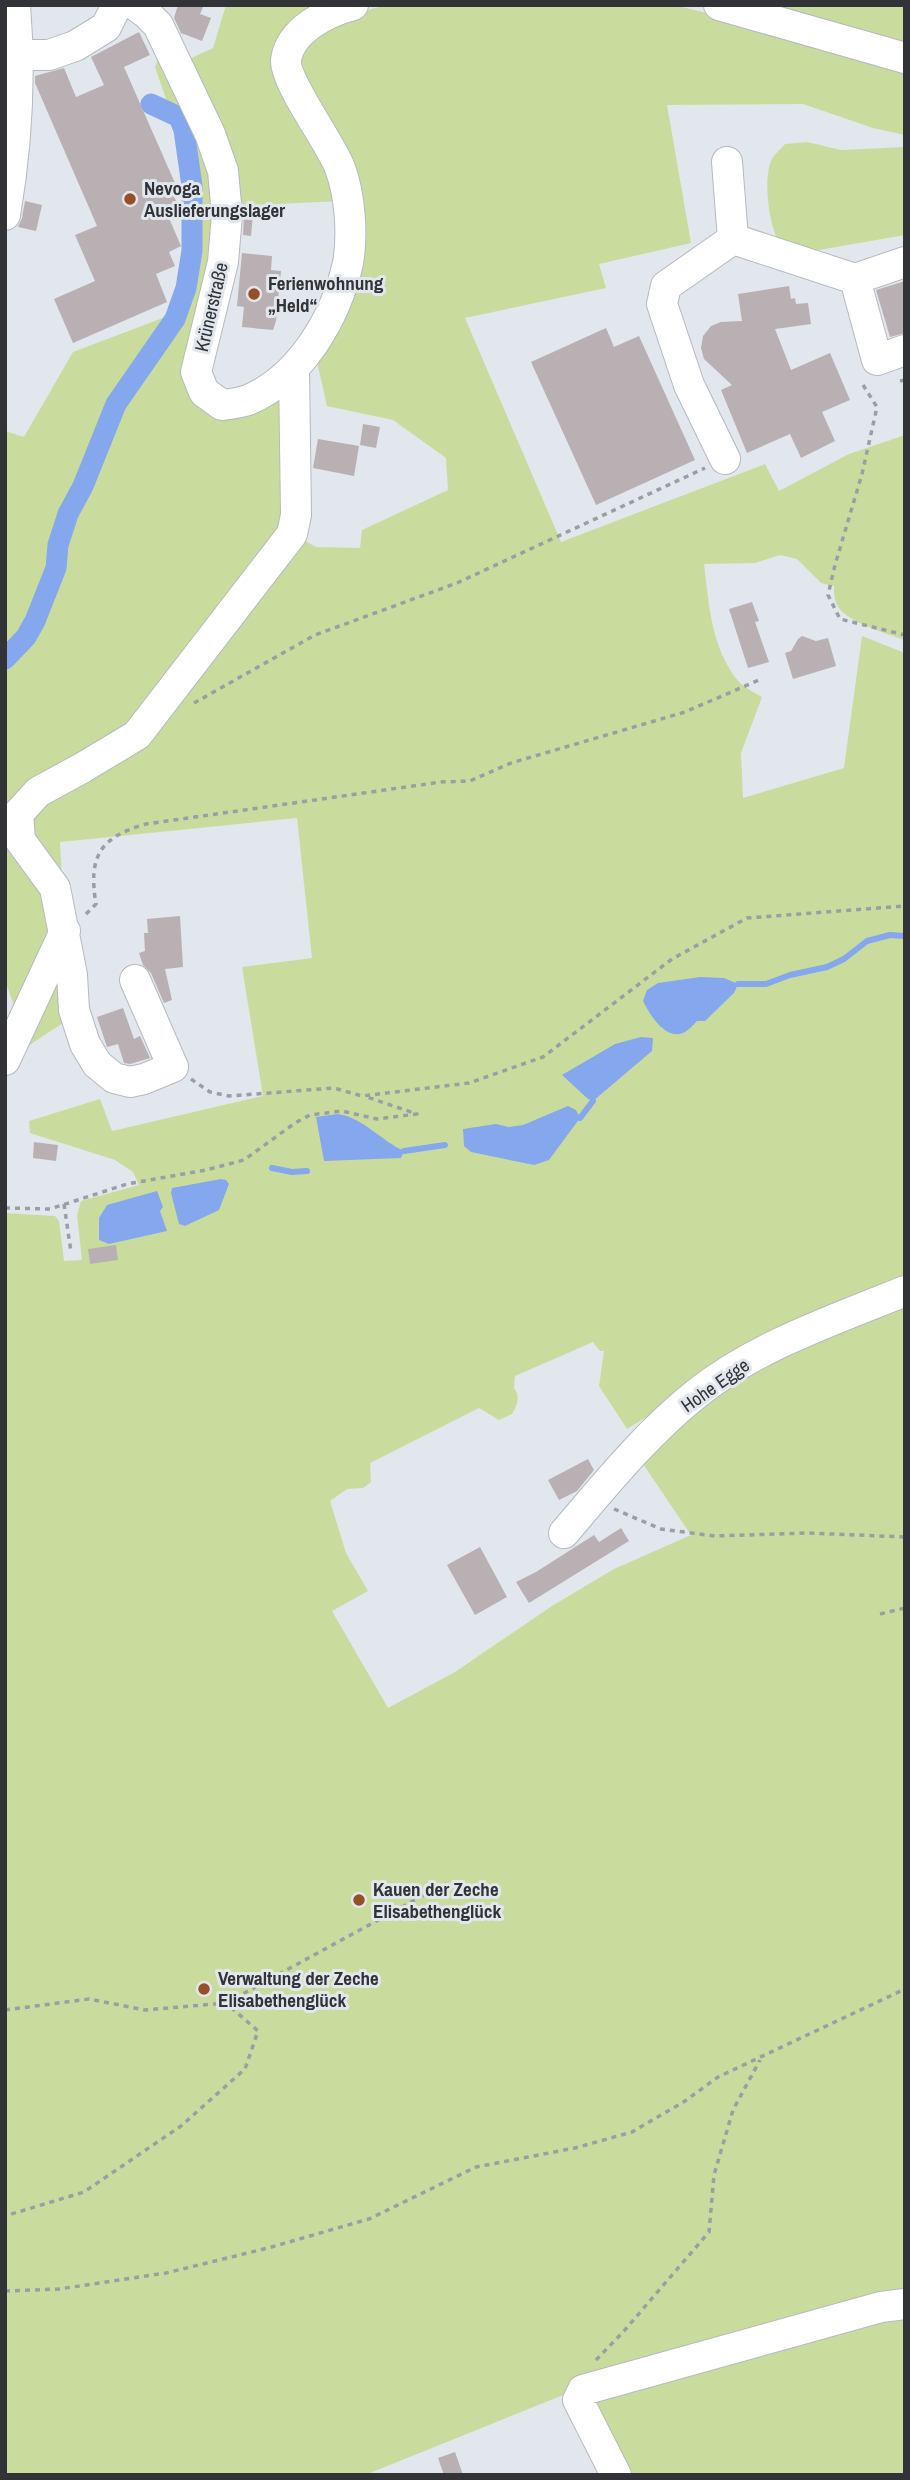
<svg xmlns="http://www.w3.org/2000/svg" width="910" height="2480" font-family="'Archivo Narrow',sans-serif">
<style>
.green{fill:#cadc9d}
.water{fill:#85a7ee}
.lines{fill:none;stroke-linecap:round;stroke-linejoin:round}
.stream{stroke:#85a7ee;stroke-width:6}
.canal{stroke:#85a7ee;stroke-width:21}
.building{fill:#b8b0b3}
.minor-casing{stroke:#b6b9c0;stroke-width:32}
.path{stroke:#9b9ea4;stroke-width:3.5;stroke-dasharray:5 5;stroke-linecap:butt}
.minor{stroke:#fff;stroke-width:30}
.poi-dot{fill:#965027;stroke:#e2e6ed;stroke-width:2.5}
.labels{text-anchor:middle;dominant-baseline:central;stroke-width:6;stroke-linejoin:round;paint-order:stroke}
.poi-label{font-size:19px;font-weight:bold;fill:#313336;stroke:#e2e6ed;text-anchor:start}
.street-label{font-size:19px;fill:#313336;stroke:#e2e6ed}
</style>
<rect width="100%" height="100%" fill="#e2e6ed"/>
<path class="green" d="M 226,5 L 317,5 L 279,48 L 342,201 L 233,206 L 187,60 L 213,48 Z
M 386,5 L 674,5 L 771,29 L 905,69 L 905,135 L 873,128 L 803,104 L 667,105 L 691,243 L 599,264 L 606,288 L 465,318 L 561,542 L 765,464 L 779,491 L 849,454 L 905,435 L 905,640 C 889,635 847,621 839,608 C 834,601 834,594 834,586 L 821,583 L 797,559 L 780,555 L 755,563 L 704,564 C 709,604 711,649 739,682 C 745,688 755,693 762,697 L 741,753 L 743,798 L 844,768 L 862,636 L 905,653 L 905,1285 L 695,1387 L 627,1429 L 599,1386 L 604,1351 L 600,1351 L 593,1342 L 515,1376 L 514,1388 C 521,1397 517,1405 512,1414 L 499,1420 L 479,1408 L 370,1463 L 371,1482 L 363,1488 L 347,1489 L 330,1501 L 346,1553 L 368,1591 L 332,1611 L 388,1708 L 455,1672 L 552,1606 L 614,1569 L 691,1535 L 637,1455 L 697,1399 L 905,1295 L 905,2475 L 720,2475 L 719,2473 L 713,2475 L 627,2475 L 578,2389 L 365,2475 L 5,2475 L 5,1213 L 55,1216 L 59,1221 L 64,1261 L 82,1260 L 77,1215 L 81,1201 L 139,1185 L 133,1172 L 115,1160 L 30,1133 L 29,1121 L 100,1099 L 112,1131 L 263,1096 L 242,967 L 312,958 L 297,818 L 60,842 L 69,1019 L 28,1046 L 5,980 L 5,431 L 24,437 L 73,352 L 168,316 L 201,201 L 155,67 L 163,48 L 217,169 L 199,403 L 283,391 L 289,532 L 316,547 L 360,548 L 362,530 L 448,490 L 446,458 L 393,420 L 327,406 L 317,362 L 356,242 L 297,65 L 309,43 L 350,15 Z
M 751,5 L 905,5 L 905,50 Z
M 807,142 L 841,150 L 905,147 L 905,235 L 813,251 L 779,242 C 769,225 763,180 771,161 C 773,155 781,149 785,144 Z"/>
<path class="water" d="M 700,977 L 724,978 L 738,984 L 734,993 L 705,1021 L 697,1021 C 694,1024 689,1030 685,1032 C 666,1042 650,1015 643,1001 L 647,990 L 658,983 Z
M 641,1037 L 653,1038 L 652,1051 L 593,1101 L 588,1099 L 562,1075 L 615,1044 Z
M 568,1106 L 576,1110 L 580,1118 L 549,1160 L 534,1165 L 471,1152 L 464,1146 L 463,1129 L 496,1124 L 509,1127 L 523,1125 Z
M 338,1114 C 364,1118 380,1140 404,1151 L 401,1158 L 324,1161 L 316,1117 Z
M 221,1179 L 226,1180 L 229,1184 L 219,1210 L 185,1226 L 179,1224 L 171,1193 L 172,1188 Z
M 157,1191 L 163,1207 L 160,1211 L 167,1231 L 109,1244 L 99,1240 L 99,1218 L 107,1205 Z"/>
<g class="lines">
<path class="stream" d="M 738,984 L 766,984 L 790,975 L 827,967 L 844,959 L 867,941 L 890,935 L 905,936
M 580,1118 L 593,1101
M 404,1151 L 445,1145
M 272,1168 L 292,1172 L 307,1171"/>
<path class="canal" d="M 5,659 L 26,637 L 35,621 L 56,568 L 58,545 L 68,514 L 83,486 L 116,404 L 175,319 L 186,288 L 192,251 L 192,186 L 184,130 L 179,117 L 151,104"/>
</g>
<path class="building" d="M 178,5 L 204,5 L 200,14 L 211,18 L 202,41 L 181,33 L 174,18 Z
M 139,32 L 150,55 L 124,67 L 178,190 L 172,192 L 178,205 L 166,211 L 181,246 L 169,252 L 175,266 L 156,274 L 167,302 L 73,343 L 54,299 L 95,281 L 75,235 L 97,226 L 35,83 L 35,76 L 64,68 L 76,97 L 104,85 L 91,57 Z
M 25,201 L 42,205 L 36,231 L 18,227 L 22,218 Z
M 244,214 L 253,214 L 251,236 L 243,235 Z
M 242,253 L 272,256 L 271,270 L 281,271 L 276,321 L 273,330 L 242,327 L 244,307 L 237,306 Z
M 905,281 L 905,333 L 890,337 L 876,290 Z
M 789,286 L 791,299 L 795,298 L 796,304 L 808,303 L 811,324 L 775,329 L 791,370 L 830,353 L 850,400 L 822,412 L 835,441 L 801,458 L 790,434 L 747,453 L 721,390 L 732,385 L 704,359 L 701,348 L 703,336 L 711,326 L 721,322 L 742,321 L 738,294 Z
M 606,328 L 614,347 L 639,336 L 695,460 L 596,505 L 531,362 Z
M 363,424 L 380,427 L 376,448 L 360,445 Z
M 318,439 L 359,446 L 354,476 L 313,468 Z
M 752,602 L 759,621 L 755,622 L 769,662 L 748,668 L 729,609 Z
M 802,636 L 816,641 L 828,638 L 836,666 L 793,679 L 785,653 L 791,651 L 798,639 Z
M 180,916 L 183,967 L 165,969 L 172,1000 L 164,1003 L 151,973 L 143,965 L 139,953 L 145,951 L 144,933 L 148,933 L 147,919 Z
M 123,1008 L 134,1039 L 140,1036 L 150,1058 L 130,1064 L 124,1063 L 118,1044 L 107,1047 L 97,1017 Z
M 34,1142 L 58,1145 L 56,1161 L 33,1158 Z
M 116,1245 L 118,1260 L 90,1264 L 88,1249 Z
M 588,1459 L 594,1470 L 577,1491 L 559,1500 L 548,1480 Z
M 621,1528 L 629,1541 L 529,1603 L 516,1582 L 536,1572 L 594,1535 L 599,1542 Z
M 480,1547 L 507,1597 L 475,1615 L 447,1565 Z
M 455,2452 L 463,2475 L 444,2475 L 438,2458 Z"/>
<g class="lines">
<defs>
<path id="minor" d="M 135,5 L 146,13 L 158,25 L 210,134 L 223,171 L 227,215 L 223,262 L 196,372 L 204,392 L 222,405 C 230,404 240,403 248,400 C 301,378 336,317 348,263 C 353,234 350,195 340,168 C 330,142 284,81 286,60 C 290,30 327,12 353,5
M 719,5 L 905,58
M 19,55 L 49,55 L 75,46 L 106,27 L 117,5
M 727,162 L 733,239 L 855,279 L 905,262
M 5,215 C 17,145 21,76 15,5
M 855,279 L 877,360 L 905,350
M 725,459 L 689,385 L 662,304 L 666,286 L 733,239
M 135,980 L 173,1067 L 144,1079 L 130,1082 L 114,1078 L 97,1064 L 85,1044 L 74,1010 L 72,975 L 55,888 L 20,840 L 18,814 L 38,792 L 82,768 L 137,735 L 292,534 L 296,515 L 294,369
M 5,1060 L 65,931
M 564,1533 C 605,1485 646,1434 696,1394 C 756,1346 834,1320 905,1291
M 616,2475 L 578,2400 L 583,2390 L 881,2307 L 905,2304"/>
</defs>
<use href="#minor" class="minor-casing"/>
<path class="path" d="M 900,381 L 905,380
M 863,385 L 877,407 L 862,474 L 835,565 L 828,595 L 840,619 L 905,635
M 194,703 L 315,635 L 457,583 L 705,468
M 86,914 L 96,904 C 88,856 100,837 146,824 L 441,782 L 470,781 L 511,763 L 685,712 L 759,680
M 191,1079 L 210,1092 L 229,1096 L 334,1088 L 362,1096 L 469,1083 L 543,1057 L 672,959 L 747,918 L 905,906
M 64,1204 L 71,1252
M 5,1208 L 50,1209 L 127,1184 L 206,1170 L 244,1160 L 295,1123 L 310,1115 L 342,1111 L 377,1119 L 417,1114 L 364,1096
M 614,1509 L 661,1529 L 715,1536 L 808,1533 L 905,1537
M 880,1614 L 905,1608
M 226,2003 L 446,1883
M 5,2010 L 89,1999 L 145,2010 L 226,2003 L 258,2031 L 245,2069 L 181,2126 L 84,2192 L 5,2216
M 5,2291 L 59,2289 L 166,2273 L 268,2248 L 369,2219 L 476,2167 L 575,2148 L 632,2132 L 685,2101 L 718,2077 L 905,1989
M 596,2360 L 624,2331 L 709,2232 L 714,2175 L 733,2110 L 760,2060"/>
<use href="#minor" class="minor"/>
</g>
<g class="poi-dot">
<circle cx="130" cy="199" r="7"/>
<circle cx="254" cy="294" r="7"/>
<circle cx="359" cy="1900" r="7"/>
<circle cx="204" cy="1989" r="7"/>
</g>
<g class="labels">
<g class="poi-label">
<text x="144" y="188">Nevoga<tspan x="144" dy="22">Auslieferungslager</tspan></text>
<text x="268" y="283">Ferienwohnung<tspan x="268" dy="22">„Held“</tspan></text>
<text x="373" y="1889">Kauen der Zeche<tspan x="373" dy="22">Elisabethenglück</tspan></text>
<text x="218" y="1978">Verwaltung der Zeche<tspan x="218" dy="22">Elisabethenglück</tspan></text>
</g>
<g class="street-label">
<text transform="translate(211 307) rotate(-77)">Krünerstraße</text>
<text transform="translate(715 1385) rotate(-35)">Hohe Egge</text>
</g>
</g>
<rect width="910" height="2480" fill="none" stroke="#313336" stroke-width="14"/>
</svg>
